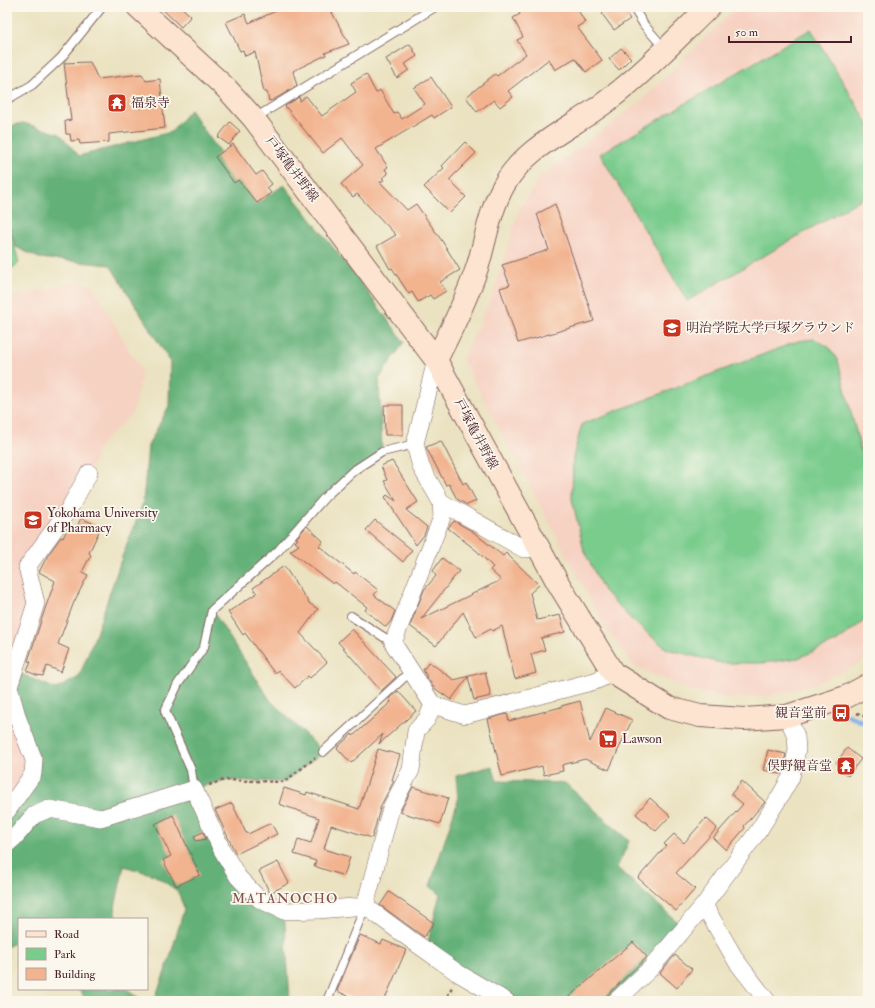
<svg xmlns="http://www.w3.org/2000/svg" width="875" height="1008" font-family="'IM FELL Double Pica','Noto Serif JP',serif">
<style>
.built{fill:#f6d2c3}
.green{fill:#7acc8d;stroke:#62765c}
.forest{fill:#63b078;stroke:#566852}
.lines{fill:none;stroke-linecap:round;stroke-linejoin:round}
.stream{stroke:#80afea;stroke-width:5}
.building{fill:#f2b38f}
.lane-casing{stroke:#82635f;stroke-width:10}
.street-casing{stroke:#82635f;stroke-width:18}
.secondary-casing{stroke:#82635f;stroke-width:24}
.path{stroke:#82635f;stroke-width:2.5;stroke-dasharray:3 3;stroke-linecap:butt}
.lane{stroke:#fff;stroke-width:8}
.street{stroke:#fff;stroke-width:17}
.secondary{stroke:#fde4d0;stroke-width:22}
.labels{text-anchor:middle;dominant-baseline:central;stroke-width:3.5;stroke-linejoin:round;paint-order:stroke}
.poi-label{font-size:13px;fill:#4a1f2b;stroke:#fbf7ec;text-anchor:start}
.street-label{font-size:13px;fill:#4a1f2b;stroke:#fbf7ec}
.neighbourhood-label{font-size:14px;letter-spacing:1px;fill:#85534e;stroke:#fbf7ec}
</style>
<rect width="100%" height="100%" fill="#fbf7ec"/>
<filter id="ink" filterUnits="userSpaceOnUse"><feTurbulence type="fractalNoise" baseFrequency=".025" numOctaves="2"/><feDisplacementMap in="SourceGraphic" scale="8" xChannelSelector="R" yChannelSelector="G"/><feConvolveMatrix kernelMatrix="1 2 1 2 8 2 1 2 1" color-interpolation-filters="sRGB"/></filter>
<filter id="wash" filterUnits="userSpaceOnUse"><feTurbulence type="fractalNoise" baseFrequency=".012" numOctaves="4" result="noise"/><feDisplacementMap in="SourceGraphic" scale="16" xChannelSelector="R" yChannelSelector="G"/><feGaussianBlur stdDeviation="0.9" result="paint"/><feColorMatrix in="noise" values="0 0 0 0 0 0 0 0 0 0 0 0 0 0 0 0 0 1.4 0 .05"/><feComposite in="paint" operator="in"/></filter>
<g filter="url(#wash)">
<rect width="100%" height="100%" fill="#eae2c0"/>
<path class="built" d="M 736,7 L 868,7 L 868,659 L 817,683 L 771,696 L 726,698 L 693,691 L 635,667 L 606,629 L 462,359 L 492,296 L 520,208 L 541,176 L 639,103 Z
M 70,282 L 92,284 L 142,373 L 132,414 L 100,445 L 89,473 L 27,567 L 36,603 L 9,687 L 33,774 L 7,811 L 7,298 L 52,288 Z"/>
<path class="green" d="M 811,29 L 868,124 L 868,195 L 687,301 L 600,154 Z
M 7,219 L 19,263 L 7,272 Z
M 814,339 L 829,347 L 838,361 L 868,479 L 868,618 L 836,642 L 798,658 L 763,663 L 721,663 L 667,649 L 634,622 L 604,591 L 584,551 L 572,499 L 573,457 L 582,424 L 798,341 Z"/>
<path class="forest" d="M 190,110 L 256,204 L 284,185 L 358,279 L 404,342 L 379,379 L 382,452 L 333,490 L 278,551 L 212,610 L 270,700 L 323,752 L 284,782 L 224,780 L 194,789 L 238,878 L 284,911 L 290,1001 L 154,1001 L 169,961 L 184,909 L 178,891 L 154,875 L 124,866 L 115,907 L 116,919 L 19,919 L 19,940 L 7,947 L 7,811 L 33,774 L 18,719 L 14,671 L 56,689 L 79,677 L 97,631 L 122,557 L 143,503 L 148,446 L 169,406 L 170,361 L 110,265 L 39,258 L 16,247 L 7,219 L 7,127 L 23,123 L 60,134 L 79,156 L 171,132 Z
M 492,766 L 497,781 L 565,783 L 629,841 L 617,868 L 684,928 L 616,1001 L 507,1001 L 426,950 L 440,894 L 430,886 L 458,800 L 456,776 Z
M 79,989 L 127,989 L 143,1001 L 87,1001 Z"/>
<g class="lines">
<path class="stream" d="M 847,715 L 868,724"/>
</g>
<g id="blocks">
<path class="building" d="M 160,7 L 181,7 L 191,16 L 181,27 Z
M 285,7 L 329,7 L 349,44 L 325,53 L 326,55 L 293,71 L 297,86 L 273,100 L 269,101 L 267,92 L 264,92 L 255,52 L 245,56 L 243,50 L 240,51 L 226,22 L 245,14 L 249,23 Z
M 516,7 L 576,7 L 585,22 L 577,27 L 602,60 L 586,72 L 575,58 L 555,70 L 549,59 L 508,91 L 513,97 L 500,107 L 494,100 L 477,112 L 466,97 L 495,74 L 497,76 L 526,54 L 517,40 L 523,37 L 513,18 L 520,14 Z
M 612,7 L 621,7 L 630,19 L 614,30 L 602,14 Z
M 410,44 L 417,56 L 405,64 L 409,70 L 397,78 L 386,59 Z
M 621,48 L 631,58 L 619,70 L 609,59 Z
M 90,62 L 98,79 L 142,74 L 146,81 L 160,79 L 165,128 L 109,134 L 109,142 L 80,144 L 79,140 L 71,141 L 70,134 L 66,134 L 65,121 L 71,120 L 64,63 Z
M 366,74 L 376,93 L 380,90 L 394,114 L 397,112 L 402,119 L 425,104 L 414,88 L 431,77 L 451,107 L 434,118 L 432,115 L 376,149 L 388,167 L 385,169 L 388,174 L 382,178 L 384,180 L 380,182 L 407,210 L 416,204 L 442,241 L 460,270 L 440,282 L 446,291 L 433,299 L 430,295 L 418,302 L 412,292 L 409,294 L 392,268 L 390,269 L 377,246 L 396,235 L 357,194 L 353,197 L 341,184 L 363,165 L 342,138 L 323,153 L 285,106 L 299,97 L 300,101 L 306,96 L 322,116 L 356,92 L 351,83 Z
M 230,122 L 240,131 L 229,145 L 218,137 Z
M 465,142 L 476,153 L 449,180 L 466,197 L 450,213 L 424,187 L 444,168 L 442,166 Z
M 233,144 L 256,175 L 262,171 L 272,184 L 267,188 L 271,193 L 257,203 L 238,180 L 234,183 L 215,157 Z
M 555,204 L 594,321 L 518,343 L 500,288 L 510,285 L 502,265 L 549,250 L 537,214 Z
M 384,405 L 403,405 L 403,435 L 385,435 Z
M 441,441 L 463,484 L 466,482 L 476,501 L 467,505 L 457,499 L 449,484 L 446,485 L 427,449 L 426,447 Z
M 392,461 L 418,502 L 406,510 L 427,527 L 424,535 L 416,545 L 385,497 L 387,495 L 396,501 L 384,481 L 387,480 L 381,466 Z
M 81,518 L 101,527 L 89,553 L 91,555 L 82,572 L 88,575 L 74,602 L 58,644 L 69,649 L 61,672 L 47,666 L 43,676 L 36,675 L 27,671 L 31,662 L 28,661 L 45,609 L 55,581 L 39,572 L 48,555 L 61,537 L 63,538 L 68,527 L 75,531 Z
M 375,520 L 412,550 L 403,562 L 366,530 Z
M 454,521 L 472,531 L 503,556 L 506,553 L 539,585 L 530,593 L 537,620 L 560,615 L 565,632 L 541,638 L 545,650 L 531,654 L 536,673 L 515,679 L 502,626 L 492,631 L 491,629 L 476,637 L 463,612 L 436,646 L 410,626 L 424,590 L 436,576 L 433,571 L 442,558 L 459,571 L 421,619 L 501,580 L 490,570 L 493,567 L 477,551 L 448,528 Z
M 307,526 L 323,541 L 319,546 L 354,574 L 355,572 L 378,590 L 374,595 L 395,611 L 391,621 L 386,627 L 365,610 L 367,607 L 335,582 L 333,584 L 290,551 L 299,545 L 295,542 L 298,539 L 296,538 Z
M 284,566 L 309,603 L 318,609 L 300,633 L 327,662 L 310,678 L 308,676 L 295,688 L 278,670 L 275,674 L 245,633 L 243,635 L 228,612 L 257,593 L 253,588 Z
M 352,629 L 396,677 L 381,691 L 338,642 Z
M 429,662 L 454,680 L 485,672 L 491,696 L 474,700 L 468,677 L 451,700 L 433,687 L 423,670 Z
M 398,691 L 416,711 L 379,744 L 383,734 L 351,763 L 337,748 L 352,734 L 353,736 L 391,702 L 389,699 Z
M 580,701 L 590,742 L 606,708 L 632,720 L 609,770 L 585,759 L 562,765 L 563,771 L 544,775 L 542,766 L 502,776 L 488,719 L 507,714 L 509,721 L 561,707 L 561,706 Z
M 847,748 L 861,759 L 848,776 L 838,768 L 840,766 L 836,763 Z
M 378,749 L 400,755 L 392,780 L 394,781 L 381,805 L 372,838 L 331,825 L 324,849 L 350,857 L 344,876 L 314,866 L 316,861 L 294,854 L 298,839 L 311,843 L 319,818 L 279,804 L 284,788 L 306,795 L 307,792 L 359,809 Z
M 768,750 L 786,754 L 781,774 L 763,770 Z
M 742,781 L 765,802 L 744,826 L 745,828 L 726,850 L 713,838 L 743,804 L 731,794 Z
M 413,787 L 448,798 L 440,824 L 400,812 Z
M 650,798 L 670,816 L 656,831 L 636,814 Z
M 232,803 L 246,833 L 248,833 L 248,834 L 271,823 L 277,834 L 236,854 L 215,810 Z
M 173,815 L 200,875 L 176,886 L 163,860 L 171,856 L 155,824 Z
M 706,818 L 717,828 L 676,873 L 695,889 L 676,911 L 638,878 L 666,846 L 664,844 L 674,834 L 684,843 Z
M 203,832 L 206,839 L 196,841 L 194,836 Z
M 278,862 L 289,883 L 270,893 L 259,871 Z
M 389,892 L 434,923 L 424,937 L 380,905 Z
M 360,935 L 381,944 L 383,940 L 406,950 L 384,1001 L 359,1001 L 337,991 Z
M 633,942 L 647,957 L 601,1001 L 564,1001 Z
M 675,955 L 692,969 L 677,988 L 660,973 Z"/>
</g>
</g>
<g filter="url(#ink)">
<use href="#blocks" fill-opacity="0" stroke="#82635f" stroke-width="1"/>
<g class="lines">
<defs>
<path id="lane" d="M 633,7 L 644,25 L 665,49
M 8,99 L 32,85 L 61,58 L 102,7
M 255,118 L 435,7
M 351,616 L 393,643
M 323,752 L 411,671
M 194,789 L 191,770 L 165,711 L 178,684 L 204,647 L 212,610 L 278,551 L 325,497 L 353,471 L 382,452 L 415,444
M 327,1001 L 365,907"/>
<path id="street" d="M 436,360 L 415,444 L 421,467 L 441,502 L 524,549 L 539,548
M 441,502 L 442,517 L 393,643 L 433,705 L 465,715 L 595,681 L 613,673
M 7,811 L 33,774 L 34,760 L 18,719 L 9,687 L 36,603 L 27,567 L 69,509 L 89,473
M 7,844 L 15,837 L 34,815 L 49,809 L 101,818 L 194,789 L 222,850 L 238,877 L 259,899 L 284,911 L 318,910 L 365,906 L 391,808 L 411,770 L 416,731 L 427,719 L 433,705
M 704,905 L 737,962 L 767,1001
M 365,906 L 414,942 L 458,973 L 506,1001
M 616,1001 L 651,968 L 704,905 L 759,830 L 779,798 L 791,777 L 797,750 L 796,736 L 787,716"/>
<path id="secondary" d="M 138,7 L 227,89 L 254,119 L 436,360 L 558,583 L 613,673 L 669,708 L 700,716 L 744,719 L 787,716 L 846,697 L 868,685
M 436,360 C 452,329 467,298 478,265 C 486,238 490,210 504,185 C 527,145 572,128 607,101 C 644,73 676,39 709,7"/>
</defs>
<use href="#lane" class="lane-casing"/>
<use href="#street" class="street-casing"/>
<use href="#secondary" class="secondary-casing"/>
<path class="path" d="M 857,713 L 868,718
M 209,785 L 224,780 L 284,782 L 315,758
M 445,1001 L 452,987"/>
<use href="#lane" class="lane"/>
<use href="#street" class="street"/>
<use href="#secondary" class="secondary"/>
</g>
</g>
<defs>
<symbol id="temple-square" viewBox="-11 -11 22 22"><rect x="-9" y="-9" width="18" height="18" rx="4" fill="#c8321e" stroke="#fbf7ec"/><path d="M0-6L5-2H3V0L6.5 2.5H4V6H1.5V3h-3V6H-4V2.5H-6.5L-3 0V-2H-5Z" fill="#fff"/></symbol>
<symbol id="university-square" viewBox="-11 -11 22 22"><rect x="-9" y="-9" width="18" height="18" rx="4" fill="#c8321e" stroke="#fbf7ec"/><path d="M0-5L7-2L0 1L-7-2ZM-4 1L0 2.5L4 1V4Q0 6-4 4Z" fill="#fff"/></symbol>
<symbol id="bus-square" viewBox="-11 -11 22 22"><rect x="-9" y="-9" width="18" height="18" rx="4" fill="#c8321e" stroke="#fbf7ec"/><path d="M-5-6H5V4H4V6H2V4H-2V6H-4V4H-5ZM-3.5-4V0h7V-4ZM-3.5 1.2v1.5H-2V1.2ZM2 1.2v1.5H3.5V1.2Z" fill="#fff"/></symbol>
<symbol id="supermarket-square" viewBox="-11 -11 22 22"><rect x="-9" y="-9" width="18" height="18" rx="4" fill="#c8321e" stroke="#fbf7ec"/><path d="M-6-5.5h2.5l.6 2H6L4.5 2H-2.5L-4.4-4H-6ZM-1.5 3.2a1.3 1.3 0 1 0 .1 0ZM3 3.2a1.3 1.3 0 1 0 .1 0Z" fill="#fff"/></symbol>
</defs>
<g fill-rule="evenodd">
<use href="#temple-square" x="106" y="92" width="22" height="22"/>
<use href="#university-square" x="661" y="317" width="22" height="22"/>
<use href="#university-square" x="22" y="509" width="22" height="22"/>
<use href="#bus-square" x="830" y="702" width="22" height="22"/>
<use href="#supermarket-square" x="597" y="728" width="22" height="22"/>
<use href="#temple-square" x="835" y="755" width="22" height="22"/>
</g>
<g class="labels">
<g class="poi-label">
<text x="131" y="103">福泉寺</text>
<text x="686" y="328">明治学院大学戸塚グラウンド</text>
<text x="47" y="513">Yokohama University<tspan x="47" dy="15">of Pharmacy</tspan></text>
<text x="827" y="713" text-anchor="end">観音堂前</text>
<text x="622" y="739">Lawson</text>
<text x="832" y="766" text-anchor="end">俣野観音堂</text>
</g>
<g class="street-label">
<text transform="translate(292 169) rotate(53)">戸塚亀井野線</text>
<text transform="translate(476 434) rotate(62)">戸塚亀井野線</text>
</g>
<g class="neighbourhood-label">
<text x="285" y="898">MATANOCHO</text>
</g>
</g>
<rect width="875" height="1008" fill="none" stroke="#fbf7ec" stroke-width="24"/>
<rect x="18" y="918" width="130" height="72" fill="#fbf7ec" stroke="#b4a19f"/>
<rect x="26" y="931" width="20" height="6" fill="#fde4d0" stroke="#b4a19f"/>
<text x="54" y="938" font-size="12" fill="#4a1f2b">Road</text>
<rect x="26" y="948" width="20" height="12" fill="#7acc8d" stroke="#b4a19f"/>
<text x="54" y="958" font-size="12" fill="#4a1f2b">Park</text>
<rect x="26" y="968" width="20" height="12" fill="#f2b38f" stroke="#b4a19f"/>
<text x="54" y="978" font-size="12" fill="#4a1f2b">Building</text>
<path d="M729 36v6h122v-6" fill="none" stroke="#4a1f2b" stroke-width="2"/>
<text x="735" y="36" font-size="12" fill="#4a1f2b" stroke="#fbf7ec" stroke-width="3" paint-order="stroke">50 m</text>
</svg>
